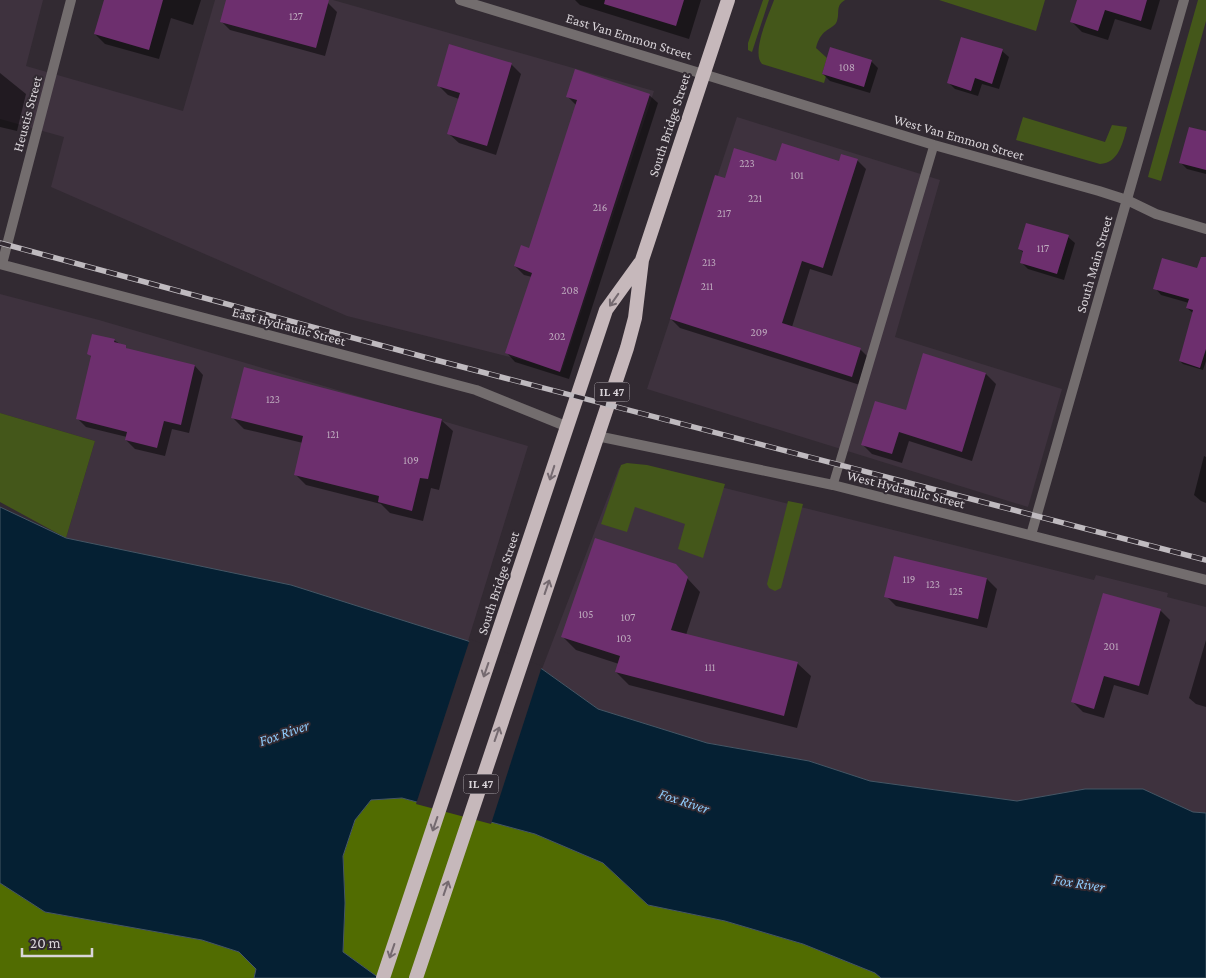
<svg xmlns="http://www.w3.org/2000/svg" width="1206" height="978" font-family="'Crimson Pro',serif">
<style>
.built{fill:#3e323e}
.green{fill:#44571a}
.forest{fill:#516c01}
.water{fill:#052033;stroke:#455665}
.pier{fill:#322a32}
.shadow{fill:#0007}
.building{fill:#6d2f6e}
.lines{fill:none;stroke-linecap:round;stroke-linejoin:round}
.service{stroke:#736d6e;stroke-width:9}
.minor{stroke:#736d6e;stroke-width:10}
.tertiary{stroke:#736d6e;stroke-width:10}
.trunk{stroke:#c6b8bb;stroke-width:14}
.rail-casing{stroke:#bfbabf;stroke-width:5.5}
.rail{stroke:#322a32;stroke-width:4;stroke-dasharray:11;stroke-linecap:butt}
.oneway{stroke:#756a70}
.labels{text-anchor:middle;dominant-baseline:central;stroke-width:4;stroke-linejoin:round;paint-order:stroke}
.number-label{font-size:11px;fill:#beabbe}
.shield{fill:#322a32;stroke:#a7a1a7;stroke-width:1}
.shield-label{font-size:12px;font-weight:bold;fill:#d9d4d9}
.street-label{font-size:14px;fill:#d9d4d9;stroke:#322a32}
.water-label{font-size:15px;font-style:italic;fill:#8fcbfb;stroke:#322a32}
</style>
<rect width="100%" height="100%" fill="#322a32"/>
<path class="built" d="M 0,0 L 43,0 L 26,66 L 183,111 L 215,0 L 333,0 L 654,91 L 562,370 L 347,316 L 51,187 L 64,137 L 0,119 Z
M 737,117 L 940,180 L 895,337 L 1062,389 L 1028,507 L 647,389 Z
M 0,294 L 99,320 L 528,446 L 468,641 L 291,585 L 66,538 L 95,441 L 0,413 Z
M 628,464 L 1094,580 L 1096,575 L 1168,593 L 1167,597 L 1206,607 L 1206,813 L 1193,812 L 1143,789 L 1017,801 L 870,781 L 809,761 L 707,743 L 598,709 L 542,669 L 619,468 Z"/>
<path class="green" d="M 763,0 L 769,0 L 752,52 L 748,50 L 748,43 Z
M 774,0 L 845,0 C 835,6 840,12 837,21 C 834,30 821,27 816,48 L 827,58 L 822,74 L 826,76 L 824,83 L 762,64 C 751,53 769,14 774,0 Z
M 939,0 L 1045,0 L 1036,31 Z
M 1198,0 L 1206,0 L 1206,21 L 1161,181 L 1148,177 L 1149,173 Z
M 1023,117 L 1105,142 L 1112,125 L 1127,127 C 1123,142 1119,163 1100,164 L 1016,140 Z
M 0,413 L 95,441 L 66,538 L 0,502 Z
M 627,463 L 647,465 L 725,484 L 703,558 L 678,549 L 685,524 L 635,507 L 627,532 L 601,524 L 621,465 Z
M 788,501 L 803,504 L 781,588 L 775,591 L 769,588 L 767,584 Z"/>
<path class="forest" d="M 402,798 L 535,834 L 603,863 L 648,905 L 725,921 L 803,944 L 875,973 L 881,978 L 379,978 L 343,952 L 345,903 L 343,856 L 355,820 L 371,800 Z
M 0,883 L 45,912 L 202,940 L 239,952 L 256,969 L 254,978 L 0,978 Z"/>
<path class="water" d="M 0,507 L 66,538 L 291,585 L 468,641 L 542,669 L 598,709 L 707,743 L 809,761 L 870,781 L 1017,801 L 1085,789 L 1143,789 L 1193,812 L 1206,813 L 1206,978 L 881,978 L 875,973 L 803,944 L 725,921 L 648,905 L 603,863 L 535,834 L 402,798 L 371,800 L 355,820 L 343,856 L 345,903 L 343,952 L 379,978 L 254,978 L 256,969 L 239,952 L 202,940 L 45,912 L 0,883 Z"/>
<path class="pier" d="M 470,639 L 542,666 L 491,824 L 416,804 Z"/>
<path class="shadow" d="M 105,0 L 201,0 L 193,25 L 171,18 L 159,59 L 105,44 L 95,34 Z
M 227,0 L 316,0 L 328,3 L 337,12 L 325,56 L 230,30 L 221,21 Z
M 575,0 L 701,0 L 689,39 L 580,5 Z
M 1078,0 L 1160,0 L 1151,30 L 1115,19 L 1108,40 L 1082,32 L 1072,22 Z
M 1002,51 L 1009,57 L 999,89 L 982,84 L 978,96 L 955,89 L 949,83 Z
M 871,61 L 878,68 L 870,93 L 830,81 L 823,74 Z
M 511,64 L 521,74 L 496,155 L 459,143 L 449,134 L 459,99 L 448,95 L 438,85 Z
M 0,73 L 26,94 L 17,131 L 0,127 Z
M 649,95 L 658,103 L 569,379 L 515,362 L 507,353 L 532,277 L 524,275 L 515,266 L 530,249 L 576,105 L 567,96 Z
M 1206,133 L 1206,174 L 1187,169 L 1180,162 Z
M 857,160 L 866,169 L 832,276 L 810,269 L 792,327 L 860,349 L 869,358 L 860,385 L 680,328 L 671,319 L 725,180 L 777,163 L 840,163 Z
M 1068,237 L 1075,243 L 1064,280 L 1028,269 L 1021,262 L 1024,253 L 1019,249 Z
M 1206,272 L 1206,318 L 1194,314 L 1187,308 L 1189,303 L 1161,295 L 1155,288 Z
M 1206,337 L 1206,361 L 1203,370 L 1183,364 L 1180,361 Z
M 114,340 L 129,350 L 195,366 L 203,375 L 189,433 L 172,429 L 165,456 L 135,449 L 126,440 L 127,437 L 86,427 L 77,418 L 92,358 L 89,354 Z
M 924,355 L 986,374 L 996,384 L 972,461 L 909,441 L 902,463 L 872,454 L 862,444 L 907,412 Z
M 233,418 L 441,420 L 453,431 L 439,490 L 431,488 L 423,521 L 390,513 L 381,504 L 306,485 L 295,474 L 303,443 L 244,429 Z
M 1204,456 L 1206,457 L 1206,503 L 1201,501 L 1194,495 Z
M 675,565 L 700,592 L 686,635 L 797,663 L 811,676 L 797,728 L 629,685 L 616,672 L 619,664 L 576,650 L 563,637 Z
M 987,579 L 997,589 L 987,628 L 896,606 L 886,596 Z
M 1160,610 L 1170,620 L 1148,695 L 1114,685 L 1104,718 L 1083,712 L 1073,702 Z
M 1206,640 L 1206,707 L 1196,704 L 1189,698 Z"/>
<path class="building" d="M 104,0 L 163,0 L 149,50 L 94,34 Z
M 226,0 L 329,0 L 316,48 L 220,22 Z
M 605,0 L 684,0 L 676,26 L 604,4 Z
M 1077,0 L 1147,0 L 1141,21 L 1105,10 L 1098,31 L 1070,22 Z
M 961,37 L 1003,49 L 992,84 L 975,78 L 971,91 L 947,83 Z
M 449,44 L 512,63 L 487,146 L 447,134 L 460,93 L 437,86 Z
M 830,47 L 872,60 L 864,87 L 822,74 Z
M 575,69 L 650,94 L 560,372 L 505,353 L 532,273 L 514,266 L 521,245 L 529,248 L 577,100 L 566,97 Z
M 1189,127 L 1206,131 L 1206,170 L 1179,163 Z
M 782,143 L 839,161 L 841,154 L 858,159 L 823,268 L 802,261 L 782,323 L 861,348 L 852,377 L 670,319 L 715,175 L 725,178 L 734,148 L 776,161 Z
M 1026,223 L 1069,235 L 1057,274 L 1020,263 L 1023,251 L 1018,249 Z
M 1201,257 L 1206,257 L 1206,349 L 1200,368 L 1179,361 L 1193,310 L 1186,308 L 1189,299 L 1153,289 L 1162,258 L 1197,268 Z
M 92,334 L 115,339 L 114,342 L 126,345 L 126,348 L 195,365 L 181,425 L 164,421 L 157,448 L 125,440 L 127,432 L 76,419 L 91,356 L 87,354 Z
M 923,353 L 986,373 L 962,452 L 899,432 L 892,454 L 861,445 L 875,401 L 906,410 Z
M 244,367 L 442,419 L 428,479 L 420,478 L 412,511 L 378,502 L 379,496 L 294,475 L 303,436 L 231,418 Z
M 595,538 L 676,564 L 688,577 L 671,630 L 798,662 L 784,716 L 615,672 L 620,656 L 561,637 Z
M 894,556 L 987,578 L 978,619 L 884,597 Z
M 1103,593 L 1161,609 L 1139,686 L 1104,676 L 1094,709 L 1071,702 Z"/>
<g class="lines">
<path class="service" d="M 833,485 L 934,145"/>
<path class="minor" d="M 703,74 L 934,145 L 1099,191 L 1127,200 L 1156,214 L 1206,229
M 0,264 L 476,390 L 568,427
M 2,264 L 71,0
M 597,436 L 833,485 L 1206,580
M 1031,535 L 1184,0"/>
<path class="tertiary" d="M 460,0 L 703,74"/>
<path class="trunk" d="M 383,978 L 606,310 L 640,263
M 416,978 L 627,348 L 635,318 L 642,260 L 728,0"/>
<defs>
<path id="rail" d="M 0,243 L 428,358 L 1206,560"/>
</defs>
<use href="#rail" class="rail-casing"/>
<use href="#rail" class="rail"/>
</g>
<defs><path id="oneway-shaft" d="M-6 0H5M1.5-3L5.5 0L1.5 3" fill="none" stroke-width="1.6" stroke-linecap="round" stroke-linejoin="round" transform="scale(1.25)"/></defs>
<g class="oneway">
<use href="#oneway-shaft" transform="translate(614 300) rotate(125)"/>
<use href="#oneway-shaft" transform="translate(552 473) rotate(108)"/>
<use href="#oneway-shaft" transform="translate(547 587) rotate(-71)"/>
<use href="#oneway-shaft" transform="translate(486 670) rotate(109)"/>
<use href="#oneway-shaft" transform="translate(497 734) rotate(-71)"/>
<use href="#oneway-shaft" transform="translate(435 824) rotate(109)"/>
<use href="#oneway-shaft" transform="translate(446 888) rotate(-71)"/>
<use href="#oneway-shaft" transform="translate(392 951) rotate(109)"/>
</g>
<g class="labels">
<g class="number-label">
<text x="296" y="16">127</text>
<text x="847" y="67">108</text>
<text x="747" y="163">223</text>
<text x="797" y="175">101</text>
<text x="755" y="198">221</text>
<text x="600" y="207">216</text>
<text x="724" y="213">217</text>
<text x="1043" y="248">117</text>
<text x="709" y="262">213</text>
<text x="707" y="286">211</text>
<text x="570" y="290">208</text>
<text x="759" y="332">209</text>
<text x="557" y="336">202</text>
<text x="273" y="399">123</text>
<text x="333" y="434">121</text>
<text x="411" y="460">109</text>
<text x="909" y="579">119</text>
<text x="933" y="584">123</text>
<text x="956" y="591">125</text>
<text x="586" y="614">105</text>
<text x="628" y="617">107</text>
<text x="624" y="638">103</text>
<text x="1111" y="646">201</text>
<text x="710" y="667">111</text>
</g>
<g class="shield">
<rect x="594.5" y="382.5" width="35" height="19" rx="4"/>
<rect x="463.5" y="774.5" width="35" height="19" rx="4"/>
</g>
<g class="shield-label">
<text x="612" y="392">IL 47</text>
<text x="481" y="784">IL 47</text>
</g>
<g class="street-label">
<text transform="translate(629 36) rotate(17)">East Van Emmon Street</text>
<text transform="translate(27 114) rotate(-75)">Heustis Street</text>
<text transform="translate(669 125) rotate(-72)">South Bridge Street</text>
<text transform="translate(959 137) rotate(16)">West Van Emmon Street</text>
<text transform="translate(1094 264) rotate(-74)">South Main Street</text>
<text transform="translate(289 326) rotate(15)">East Hydraulic Street</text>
<text transform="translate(906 489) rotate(14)">West Hydraulic Street</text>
<text transform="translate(498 583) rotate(-72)">South Bridge Street</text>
</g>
<g class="water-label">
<text transform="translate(284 733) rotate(-19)">Fox River</text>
<text transform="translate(684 801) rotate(18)">Fox River</text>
<text transform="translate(1079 883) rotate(9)">Fox River</text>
</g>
</g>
<path d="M22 948v8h70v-8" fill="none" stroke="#d9d4d9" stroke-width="2.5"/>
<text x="30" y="948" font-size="15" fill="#d9d4d9" stroke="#322a32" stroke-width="4" paint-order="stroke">20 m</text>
</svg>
